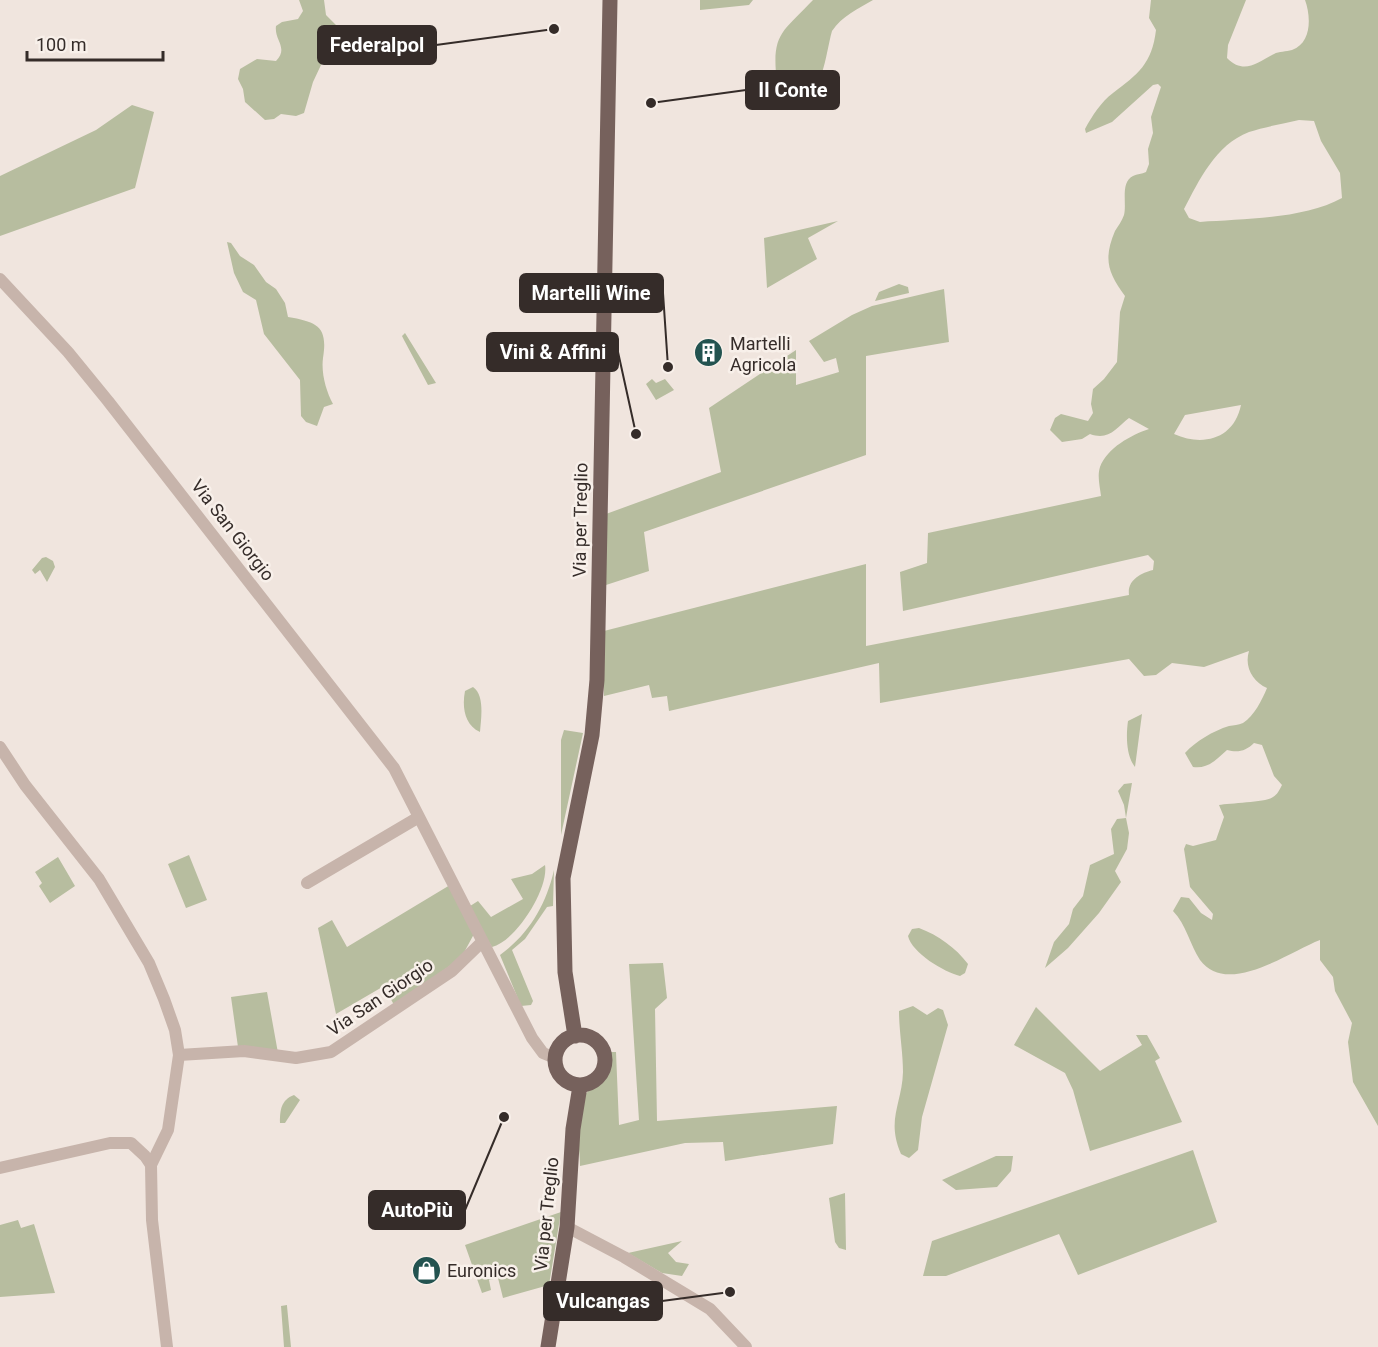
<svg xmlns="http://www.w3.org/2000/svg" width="1378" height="1347" font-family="Roboto,sans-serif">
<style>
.green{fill:#b7bd9f;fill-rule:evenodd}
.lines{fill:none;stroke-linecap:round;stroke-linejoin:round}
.minor{stroke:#c7b4ab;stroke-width:12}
.major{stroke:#76615c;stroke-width:15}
.labels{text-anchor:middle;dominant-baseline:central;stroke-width:5;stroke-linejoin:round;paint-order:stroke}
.poi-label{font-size:18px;fill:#352c29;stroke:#f8f0ea;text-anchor:start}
.street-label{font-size:18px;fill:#352c29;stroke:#f8f0ea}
.leader{fill:none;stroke:#352c29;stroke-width:2}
.callout-dot{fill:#352c29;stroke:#f8f0ea;stroke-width:2}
.callout{fill:#352c29;stroke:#352c29;stroke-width:2}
.callout-label{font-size:20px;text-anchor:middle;font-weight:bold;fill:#fff}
</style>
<rect width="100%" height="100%" fill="#f0e5de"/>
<path class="green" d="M 299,0 L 324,0 L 326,15 L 337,26 L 336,33 L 313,82 L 304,113 L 296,116 L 281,114 L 274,119 L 265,120 L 245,102 L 243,89 L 238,79 L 240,69 L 257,59 L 276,61 C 289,48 274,40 276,26 L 282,22 L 298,19 L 303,11 Z
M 700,0 L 753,0 L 749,5 L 700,10 Z
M 813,0 L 873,0 C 858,9 842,16 832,31 C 825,56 824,94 796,104 L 777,83 C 771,33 782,33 813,0 Z
M 1151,0 L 1246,0 L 1228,45 L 1227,58 C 1244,75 1257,63 1274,54 C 1279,51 1286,52 1292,50 C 1312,43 1311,16 1305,0 L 1378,0 L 1378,1126 L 1353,1082 L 1348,1042 L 1352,1023 L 1335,991 L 1333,977 L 1320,960 L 1320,940 C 1289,952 1227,997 1200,960 C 1190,945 1186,924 1173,911 L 1181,897 L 1189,898 L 1201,913 L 1212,920 L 1213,914 L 1190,887 L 1184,849 L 1186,844 L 1193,846 L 1216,840 L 1224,817 L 1219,805 C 1230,803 1268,802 1273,797 C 1277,795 1280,789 1282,785 L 1274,776 L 1262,745 L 1254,743 C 1246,751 1238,753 1227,750 C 1216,760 1208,769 1193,767 L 1185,753 C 1196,741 1213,731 1229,726 C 1234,725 1238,725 1243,723 C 1254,716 1262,700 1267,688 C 1253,682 1244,667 1249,651 L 1204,667 L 1172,663 L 1156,675 L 1144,676 L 1129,659 L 880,703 L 879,663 L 669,711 L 667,696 L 652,698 L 649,685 L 604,696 L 604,631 L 866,564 L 866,646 L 1129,595 C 1127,580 1141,573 1153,570 L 1154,561 L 1148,555 L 903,611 L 900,572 L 927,563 L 928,533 L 1101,496 C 1100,487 1097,476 1100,467 C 1107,448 1131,435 1149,429 L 1129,418 C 1116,428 1109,441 1090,434 L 1082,439 L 1062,442 L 1050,430 L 1055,418 L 1061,414 L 1088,421 L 1093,413 L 1091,404 L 1093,389 L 1104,379 L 1117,362 L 1120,312 L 1125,296 C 1108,273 1103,259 1115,231 C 1118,226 1122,221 1124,215 C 1127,204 1120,182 1133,176 C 1137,174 1142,174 1146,172 L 1149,164 L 1148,149 L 1153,133 L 1151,117 L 1161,87 L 1158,84 L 1153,85 L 1112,122 L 1086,133 L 1085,129 C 1092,116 1101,102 1113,93 C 1138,74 1152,64 1156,30 L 1149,18 ZM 1299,120 L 1314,121 L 1321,141 L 1340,173 L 1342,198 C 1304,219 1243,219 1200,222 L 1189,218 L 1184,209 C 1199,181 1215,145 1249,132 C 1264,127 1282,124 1299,120 ZM 1241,405 C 1234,439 1203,447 1174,434 L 1185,415 Z
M 132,105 L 154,112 L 135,188 L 0,236 L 0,176 L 96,130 Z
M 838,221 L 808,238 L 817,259 L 767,288 L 764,238 Z
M 227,242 L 231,243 L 240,256 L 254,265 L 266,282 L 276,289 L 285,303 L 288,317 C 318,322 328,327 323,358 C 321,373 326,391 333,404 L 324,407 L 317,426 L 306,422 L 301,416 L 300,380 L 264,334 L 256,300 L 243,292 L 234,273 Z
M 899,284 L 908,287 L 909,293 L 875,301 L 879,292 Z
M 944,289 L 949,342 L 866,356 L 866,455 L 644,532 L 649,571 L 606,585 L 606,514 L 721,472 L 709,408 L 796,350 L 796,385 L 839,372 L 836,358 L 824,362 L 809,341 L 852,315 L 872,306 Z
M 405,333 L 436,383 L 428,385 L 404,340 L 402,336 Z
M 652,379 L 656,383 L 665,379 L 674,390 L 656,400 L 646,384 Z
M 46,557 L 53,561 L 55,567 L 47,582 L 40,570 L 35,574 L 32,570 L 42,558 Z
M 473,687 C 485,695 481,719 480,732 C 464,725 462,706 465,691 Z
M 1142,714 L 1135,767 C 1126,756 1126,735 1128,721 Z
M 564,730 L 583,733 L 561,835 L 561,740 Z
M 1132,783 L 1126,818 L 1129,833 L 1127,849 L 1115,871 L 1121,882 L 1099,913 L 1068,948 L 1045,968 L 1054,942 L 1069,924 L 1073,909 L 1083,896 L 1090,865 L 1114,854 L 1111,829 L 1117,819 L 1126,818 L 1124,805 L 1118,791 L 1124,784 Z
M 189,855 L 207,900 L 186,908 L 168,864 Z
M 58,857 L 75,886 L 50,903 L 39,886 L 42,883 L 35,872 Z
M 545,865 C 549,889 516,941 492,947 L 467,908 L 478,901 L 491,917 L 523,899 L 511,879 L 532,874 Z
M 554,870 L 553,906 L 547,907 L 525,939 L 512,950 L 533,1001 L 531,1005 L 521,1006 L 500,955 C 529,934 546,905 554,870 Z
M 450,885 L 474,934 L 461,958 L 394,1005 L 384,986 L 336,1014 L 318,928 L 332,920 L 347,947 Z
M 919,928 C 938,935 956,948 968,964 L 965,973 L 960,976 C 944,972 912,953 908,936 L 912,929 Z
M 663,963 L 667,998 L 655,1009 L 657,1121 L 837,1106 L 833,1144 L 725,1161 L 723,1142 L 685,1143 L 580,1166 C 580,1148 575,1127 578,1109 C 583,1082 614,1088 611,1052 L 616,1052 L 619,1125 L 639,1120 L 629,964 Z
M 267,992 L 278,1053 L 238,1047 L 231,997 Z
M 913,1006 L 927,1015 L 938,1008 L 943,1010 L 948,1025 L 922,1117 L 918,1150 L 909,1158 L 901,1154 C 886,1120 902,1104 903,1072 C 903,1052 899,1031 899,1011 Z
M 1036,1007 L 1100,1071 L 1142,1045 L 1136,1035 L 1147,1035 L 1160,1058 L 1155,1061 L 1182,1122 L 1090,1151 L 1073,1090 L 1065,1073 L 1014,1045 Z
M 294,1095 L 300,1100 L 285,1123 L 280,1123 C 280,1110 281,1100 294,1095 Z
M 1193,1150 L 1217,1222 L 1078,1275 L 1059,1234 L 946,1276 L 923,1276 L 932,1241 Z
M 996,1156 L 1013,1156 L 1011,1171 L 997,1187 L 956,1190 L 942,1180 Z
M 845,1193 L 846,1250 L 839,1248 L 835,1242 L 829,1198 Z
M 561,1212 L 549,1285 L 503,1298 L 498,1278 L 489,1280 L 491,1290 L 482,1293 L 465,1245 Z
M 18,1220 L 21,1228 L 34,1224 L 55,1293 L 0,1297 L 0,1225 Z
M 682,1241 L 668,1253 L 676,1262 L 689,1264 L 682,1276 L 662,1273 L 628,1253 Z
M 287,1305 L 287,1306 L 291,1347 L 284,1347 L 281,1306 Z"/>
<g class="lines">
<path class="minor" d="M 0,279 L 68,352 L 108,401 L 394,768 L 532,1038 L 543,1053 L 555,1058
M 0,747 L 25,785 L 99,879 L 149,963 L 164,999 L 175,1030 L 179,1055 L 168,1130 L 151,1165
M 307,883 L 419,817
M 179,1055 L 244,1051 L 296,1058 L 331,1052 L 452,971 L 482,942
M 0,1168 L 110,1143 L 131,1143 L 145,1156 L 151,1165 L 152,1220 L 167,1347
M 567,1227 L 624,1257 L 710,1309 L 746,1347"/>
<path class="major" d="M555 1060a25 25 0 1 1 50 0a25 25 0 1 1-50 0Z
M 575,1036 L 565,972 L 563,878 L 592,735 L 597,680 L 610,0
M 548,1347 L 567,1227 L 573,1129 L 580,1086"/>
</g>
<defs>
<symbol id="building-disc" viewBox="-11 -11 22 22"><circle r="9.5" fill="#235350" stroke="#f8f0ea"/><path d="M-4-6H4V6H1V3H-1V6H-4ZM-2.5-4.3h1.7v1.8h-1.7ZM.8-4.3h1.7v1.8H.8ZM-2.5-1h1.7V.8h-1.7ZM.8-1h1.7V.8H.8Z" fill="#fff"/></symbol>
<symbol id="shop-disc" viewBox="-11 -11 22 22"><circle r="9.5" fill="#235350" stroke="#f8f0ea"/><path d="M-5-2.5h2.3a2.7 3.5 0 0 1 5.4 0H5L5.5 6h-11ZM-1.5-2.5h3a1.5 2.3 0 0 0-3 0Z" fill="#fff"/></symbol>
</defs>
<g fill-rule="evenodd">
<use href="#building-disc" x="692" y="336" width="33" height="33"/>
<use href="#shop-disc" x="410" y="1254" width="33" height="33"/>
</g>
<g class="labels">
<g class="poi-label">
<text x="730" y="343">Martelli<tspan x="730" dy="21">Agricola</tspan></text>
<text x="447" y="1270">Euronics</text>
</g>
<g class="street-label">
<text transform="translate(580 520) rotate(-89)">Via per Treglio</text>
<text transform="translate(233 530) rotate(52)">Via San Giorgio</text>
<text transform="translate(380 997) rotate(-34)">Via San Giorgio</text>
<text transform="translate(546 1214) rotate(-84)">Via per Treglio</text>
</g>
</g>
<path class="leader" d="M554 29L436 45M651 103L746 90M668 367L663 293M636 434L618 352M504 1117L465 1210M730 1292L662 1301"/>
<g class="callout-dot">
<circle cx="554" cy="29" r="6"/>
<circle cx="651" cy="103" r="6"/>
<circle cx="668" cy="367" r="6"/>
<circle cx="636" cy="434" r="6"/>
<circle cx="504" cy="1117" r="6"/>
<circle cx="730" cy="1292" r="6"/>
</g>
<g class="callout">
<rect x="318" y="26" width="118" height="38" rx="6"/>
<rect x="746" y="71" width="93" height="38" rx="6"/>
<rect x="520" y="274" width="143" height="38" rx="6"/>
<rect x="487" y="333" width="131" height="38" rx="6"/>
<rect x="369" y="1191" width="96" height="38" rx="6"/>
<rect x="544" y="1282" width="118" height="38" rx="6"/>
</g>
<g class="callout-label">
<text x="377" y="52">Federalpol</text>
<text x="793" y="97">Il Conte</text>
<text x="591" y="300">Martelli Wine</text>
<text x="553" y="359">Vini &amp; Affini</text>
<text x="417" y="1217">AutoPiù</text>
<text x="603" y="1308">Vulcangas</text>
</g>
<path d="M27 51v9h136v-9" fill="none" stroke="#352c29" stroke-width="3"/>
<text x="36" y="51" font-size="18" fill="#352c29" stroke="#f8f0ea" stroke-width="4.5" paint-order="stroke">100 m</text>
</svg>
